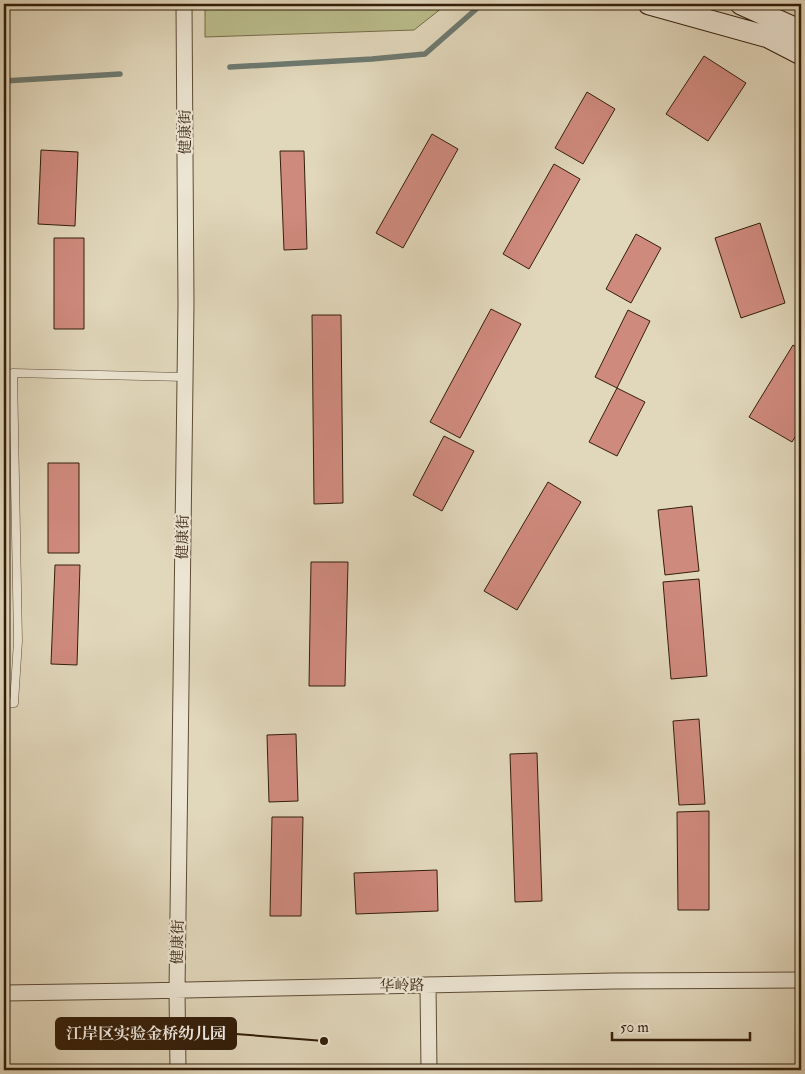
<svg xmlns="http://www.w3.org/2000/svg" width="805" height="1074" font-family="'IM FELL Double Pica','Noto Serif SC',serif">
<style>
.green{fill:#babc8b;stroke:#766d4a}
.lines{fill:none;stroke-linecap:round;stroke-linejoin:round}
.stream{stroke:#6e7a71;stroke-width:5.5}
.building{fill:#cf8a7e;stroke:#331e0a}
.lane-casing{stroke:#5e4c36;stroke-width:9}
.street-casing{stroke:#5e4c36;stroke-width:17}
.secondary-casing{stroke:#331e0a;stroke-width:23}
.lane{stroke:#ece5d3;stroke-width:8}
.street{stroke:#ece5d3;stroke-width:15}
.secondary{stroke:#ece5d3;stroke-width:21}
.labels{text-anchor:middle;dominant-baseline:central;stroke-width:4.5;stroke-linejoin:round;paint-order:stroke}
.street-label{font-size:15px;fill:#331e0a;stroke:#ece5d3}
.leader{fill:none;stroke:#331e0a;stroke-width:2}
.callout-dot{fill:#331e0a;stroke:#ece5d3;stroke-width:2}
.callout{fill:#331e0a;stroke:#331e0a;stroke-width:2}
.callout-label{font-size:16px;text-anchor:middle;font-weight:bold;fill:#fff}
</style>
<rect width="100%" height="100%" fill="#e1d7bb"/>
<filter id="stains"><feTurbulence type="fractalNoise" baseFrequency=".004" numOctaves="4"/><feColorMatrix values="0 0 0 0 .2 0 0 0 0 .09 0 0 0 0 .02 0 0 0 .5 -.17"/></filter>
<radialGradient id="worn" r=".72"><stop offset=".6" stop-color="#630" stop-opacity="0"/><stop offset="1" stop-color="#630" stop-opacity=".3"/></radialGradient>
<path class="green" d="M 205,4 L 447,4 L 414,30 L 205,37 Z"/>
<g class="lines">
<path class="stream" d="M 230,67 L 372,59 L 425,54 L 482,4
M 4,81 L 120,74"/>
</g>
<path class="building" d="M 704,56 L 746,83 L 708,141 L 666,114 Z
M 587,92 L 615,109 L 583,164 L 555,148 Z
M 432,134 L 458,149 L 403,248 L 376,233 Z
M 41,150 L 78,152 L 75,226 L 38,224 Z
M 280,151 L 304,151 L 307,249 L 284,250 Z
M 554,164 L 580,179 L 529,269 L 503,254 Z
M 760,223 L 785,303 L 741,318 L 715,238 Z
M 636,234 L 661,248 L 631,303 L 606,289 Z
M 54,238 L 84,238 L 84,329 L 54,329 Z
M 491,309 L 521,324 L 460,438 L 430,422 Z
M 628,310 L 650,321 L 617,388 L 595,377 Z
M 312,315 L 341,315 L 343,503 L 314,504 Z
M 793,345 L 801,351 L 801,427 L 792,442 L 749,417 Z
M 617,388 L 645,402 L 617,456 L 589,442 Z
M 444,436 L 474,451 L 442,511 L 413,495 Z
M 48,463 L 79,463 L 79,553 L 48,553 Z
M 548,482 L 581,502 L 517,610 L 484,591 Z
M 692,506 L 699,571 L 665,575 L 658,510 Z
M 311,562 L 348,562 L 345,686 L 309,686 Z
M 55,565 L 80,565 L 77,665 L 51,664 Z
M 699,579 L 707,676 L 671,679 L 663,582 Z
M 699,719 L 705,804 L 679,805 L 673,721 Z
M 296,734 L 298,801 L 269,802 L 267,735 Z
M 537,753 L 542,901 L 515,902 L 510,754 Z
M 709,811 L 709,910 L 678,910 L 677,812 Z
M 272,817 L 303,817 L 301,916 L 270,916 Z
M 437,870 L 438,911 L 356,914 L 354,873 Z"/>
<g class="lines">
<defs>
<path id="lane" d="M 4,703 L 14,703 L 18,641 L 13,373 L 185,377"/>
<path id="street" d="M 428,985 L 429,1070
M 4,993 L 139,991 L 613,981 L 801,980
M 178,1070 L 177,991 L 186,304 L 184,4"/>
<path id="secondary" d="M 649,4 L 768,37 L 801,54
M 741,4 L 801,31"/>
</defs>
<use href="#lane" class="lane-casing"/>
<use href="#street" class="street-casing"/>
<use href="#secondary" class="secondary-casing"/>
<use href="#lane" class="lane"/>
<use href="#street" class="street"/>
<use href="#secondary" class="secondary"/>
</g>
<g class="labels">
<g class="street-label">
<text transform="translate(185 132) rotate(-90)">健康街</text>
<text transform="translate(183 537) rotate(-89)">健康街</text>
<text transform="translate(178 942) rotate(-89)">健康街</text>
<text transform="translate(402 986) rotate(-1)">华岭路</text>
</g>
</g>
<path class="leader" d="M324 1041L236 1034"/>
<circle class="callout-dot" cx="324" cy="1041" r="5"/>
<rect class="callout" x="56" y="1018" width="180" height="31" rx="5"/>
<g class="callout-label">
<text x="146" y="1039">江岸区实验金桥幼儿园</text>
</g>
<rect width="805" height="1074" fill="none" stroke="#e1d7bb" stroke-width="20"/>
<rect x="5" y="5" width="795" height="1064" fill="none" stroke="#331e0a" stroke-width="2.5"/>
<rect x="10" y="10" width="785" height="1054" fill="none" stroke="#331e0a"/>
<path d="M612 1032v8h138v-8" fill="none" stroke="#331e0a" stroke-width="2.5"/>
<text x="620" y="1032" font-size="15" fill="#331e0a" stroke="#ece5d3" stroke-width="4" paint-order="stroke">50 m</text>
<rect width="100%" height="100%" filter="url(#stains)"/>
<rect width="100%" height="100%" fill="url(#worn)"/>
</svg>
